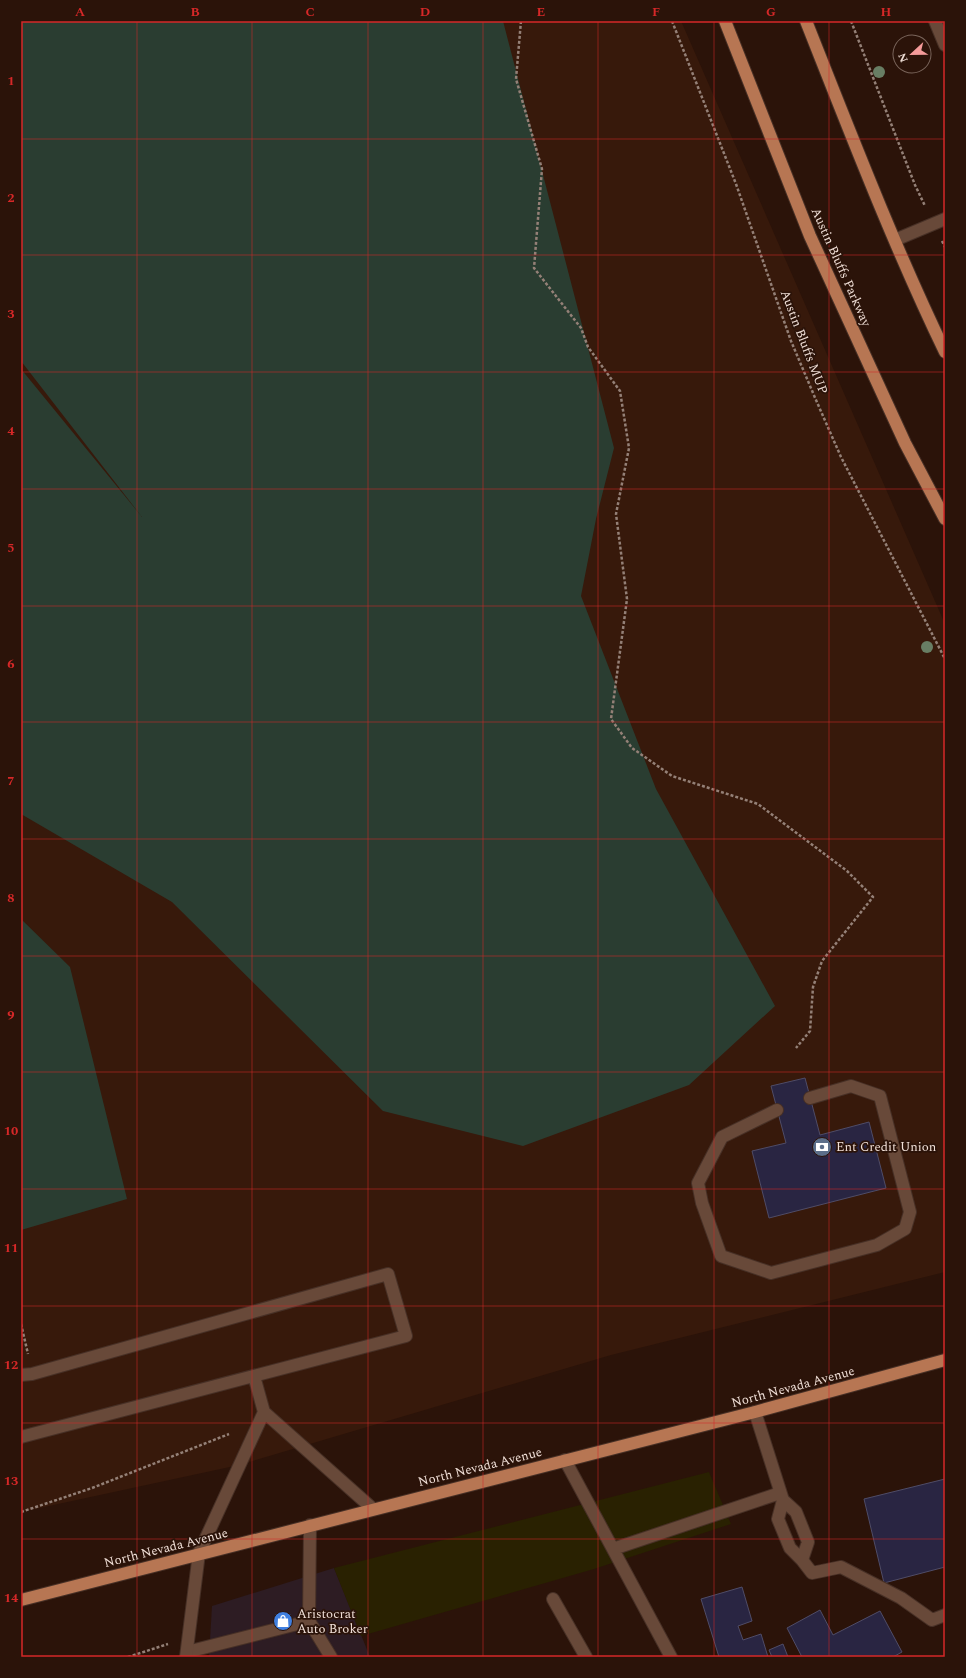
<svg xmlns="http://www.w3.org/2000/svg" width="966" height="1678" font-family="Spectral,serif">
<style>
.commercial{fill:#2d1c23}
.built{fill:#37190b}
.green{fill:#2a3d31}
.sand{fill:#292101}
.building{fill:#292542;stroke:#4f4c67}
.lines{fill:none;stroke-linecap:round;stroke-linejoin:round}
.lane-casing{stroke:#473026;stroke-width:14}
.street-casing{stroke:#473026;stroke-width:14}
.primary-casing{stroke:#473026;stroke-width:14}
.path{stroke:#948077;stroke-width:2.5;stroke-dasharray:3 2;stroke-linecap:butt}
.lane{stroke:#684939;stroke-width:12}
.street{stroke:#684939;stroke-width:12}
.primary{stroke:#b77653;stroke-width:12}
.tree{fill:#687e64}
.grid{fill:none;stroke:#d62828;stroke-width:1;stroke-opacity:0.55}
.labels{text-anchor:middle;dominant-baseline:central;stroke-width:3.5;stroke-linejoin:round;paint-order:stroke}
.street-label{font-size:13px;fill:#f0dfd7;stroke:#2b1309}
.poi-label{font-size:13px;fill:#f0dfd7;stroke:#2b1309;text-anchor:start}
.neatline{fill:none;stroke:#d62828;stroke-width:1.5}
.grid-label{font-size:13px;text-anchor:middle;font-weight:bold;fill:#d62828}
</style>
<rect width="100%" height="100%" fill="#2b1309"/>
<path class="commercial" d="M 334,1568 L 370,1657 L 209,1657 L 212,1606 Z"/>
<path class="built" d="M 21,21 L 681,21 L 945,624 L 945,1272 L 611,1355 L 239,1465 L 21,1512 Z"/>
<path class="green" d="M 21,21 L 503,21 L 614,448 L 596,519 L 581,596 L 656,789 L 775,1006 L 689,1085 L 523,1146 L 383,1111 L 172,902 L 21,814 L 21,369 L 142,517 L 21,361 Z
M 21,919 L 70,967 L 127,1199 L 21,1230 Z"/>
<path class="sand" d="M 709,1472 L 731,1524 L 594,1569 L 361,1636 L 334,1568 Z"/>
<path class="building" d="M 805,1078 L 820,1135 L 869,1122 L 886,1188 L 769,1218 L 752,1151 L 786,1143 L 771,1086 Z
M 945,1479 L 945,1567 L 884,1583 L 864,1499 Z
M 742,1587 L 752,1621 L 738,1626 L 743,1640 L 761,1634 L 768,1657 L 719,1657 L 701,1599 Z
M 820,1610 L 833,1635 L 880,1611 L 902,1652 L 893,1657 L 802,1657 L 787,1628 Z
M 783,1644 L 788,1657 L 772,1657 L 769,1650 Z"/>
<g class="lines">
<defs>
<path id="lane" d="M 935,21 L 945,45
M 895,240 L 945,219
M 777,1110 L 722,1137 L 698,1183 L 702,1203 L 721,1256 L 771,1273 L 877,1245 L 905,1229 L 910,1212 L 880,1096 L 851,1086 L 810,1098
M 21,1375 L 32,1374 L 388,1274 L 406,1336 L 21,1437
M 254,1376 L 264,1412
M 755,1412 L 783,1500 L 778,1519 L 790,1548 L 802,1560 L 812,1573 L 841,1567 L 901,1598 L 932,1620 L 945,1615
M 565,1460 L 671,1657
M 783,1500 L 796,1512 L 808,1542 L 802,1560
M 613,1549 L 780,1493
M 199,1553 L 264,1412 L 373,1509
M 309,1621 L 331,1657
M 187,1652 L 309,1621 L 310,1525"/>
<path id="street" d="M 553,1599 L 586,1657
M 186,1657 L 199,1553"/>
<path id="primary" d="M 725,21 L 810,236 L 905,443 L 945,519
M 806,21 C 850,132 893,244 945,352
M 21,1600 L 755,1412 L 945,1360"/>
</defs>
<use href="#lane" class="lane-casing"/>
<use href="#street" class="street-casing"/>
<use href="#primary" class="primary-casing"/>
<path class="path" d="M 521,21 L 516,79 L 542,169 L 534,268 L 581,328 L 588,347 L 620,391 L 629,448 L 616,514 L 627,599 L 611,719 L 632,748 L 672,776 L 758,804 L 847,871 L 873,897 L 822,961 L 813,987 L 810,1031 L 796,1048
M 672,21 L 736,184 L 791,341 L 816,400 L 841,457 L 945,659
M 851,21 L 915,185 L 925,206
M 942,241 L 945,247
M 21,1324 L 28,1354
M 21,1512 L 92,1488 L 229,1434
M 128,1657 L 168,1644"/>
<use href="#lane" class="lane"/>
<use href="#street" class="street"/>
<use href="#primary" class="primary"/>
</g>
<g class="tree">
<circle cx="879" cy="72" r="6"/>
<circle cx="927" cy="647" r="6"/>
</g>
<path class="grid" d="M 137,21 L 137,1657M 252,21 L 252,1657M 368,21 L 368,1657M 483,21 L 483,1657M 598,21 L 598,1657M 714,21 L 714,1657M 829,21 L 829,1657M 21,139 L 945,139M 21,255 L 945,255M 21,372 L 945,372M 21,489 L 945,489M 21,606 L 945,606M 21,722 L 945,722M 21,839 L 945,839M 21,956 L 945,956M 21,1072 L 945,1072M 21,1189 L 945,1189M 21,1306 L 945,1306M 21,1423 L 945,1423M 21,1539 L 945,1539"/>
<defs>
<symbol id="bank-disc" viewBox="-11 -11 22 22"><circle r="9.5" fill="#5c6f8a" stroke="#2b1309"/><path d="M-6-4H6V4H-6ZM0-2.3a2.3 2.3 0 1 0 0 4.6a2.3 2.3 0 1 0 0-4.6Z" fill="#fff"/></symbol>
<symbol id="shop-disc" viewBox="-11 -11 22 22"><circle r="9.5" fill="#3f7fe0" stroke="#2b1309"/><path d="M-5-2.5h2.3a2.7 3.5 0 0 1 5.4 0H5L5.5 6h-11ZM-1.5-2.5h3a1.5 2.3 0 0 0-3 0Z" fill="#fff"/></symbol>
</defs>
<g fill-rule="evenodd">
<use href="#bank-disc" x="811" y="1136" width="22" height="22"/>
<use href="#shop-disc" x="272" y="1610" width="22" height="22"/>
</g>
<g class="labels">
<g class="street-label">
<text transform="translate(841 267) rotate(66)">Austin Bluffs Parkway</text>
<text transform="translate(804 342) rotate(69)">Austin Bluffs MUP</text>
<text transform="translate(793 1387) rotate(-15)">North Nevada Avenue</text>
<text transform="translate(480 1467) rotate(-14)">North Nevada Avenue</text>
<text transform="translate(166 1548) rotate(-14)">North Nevada Avenue</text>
</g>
<g class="poi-label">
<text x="836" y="1147">Ent Credit Union</text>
<text x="297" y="1614">Aristocrat<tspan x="297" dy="15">Auto Broker</tspan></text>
</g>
</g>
<rect width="966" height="1678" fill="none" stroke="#2b1309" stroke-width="44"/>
<g transform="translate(912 54) rotate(248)"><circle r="19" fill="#2b1309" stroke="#7a655b"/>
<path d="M0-3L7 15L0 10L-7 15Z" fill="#f59b9a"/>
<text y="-6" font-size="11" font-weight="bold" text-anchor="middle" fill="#f0dfd7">N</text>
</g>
<rect x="22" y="22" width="922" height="1634" class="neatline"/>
<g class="grid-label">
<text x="80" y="16">A</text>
<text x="195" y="16">B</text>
<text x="310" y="16">C</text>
<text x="425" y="16">D</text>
<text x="541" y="16">E</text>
<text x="656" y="16">F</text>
<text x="771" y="16">G</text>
<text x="886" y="16">H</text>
<text x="11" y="85">1</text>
<text x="11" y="202">2</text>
<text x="11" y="318">3</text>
<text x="11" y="435">4</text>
<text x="11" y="552">5</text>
<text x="11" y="668">6</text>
<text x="11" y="785">7</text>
<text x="11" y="902">8</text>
<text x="11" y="1019">9</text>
<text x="11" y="1135">10</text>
<text x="11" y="1252">11</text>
<text x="11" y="1369">12</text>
<text x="11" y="1485">13</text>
<text x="11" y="1602">14</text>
</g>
</svg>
